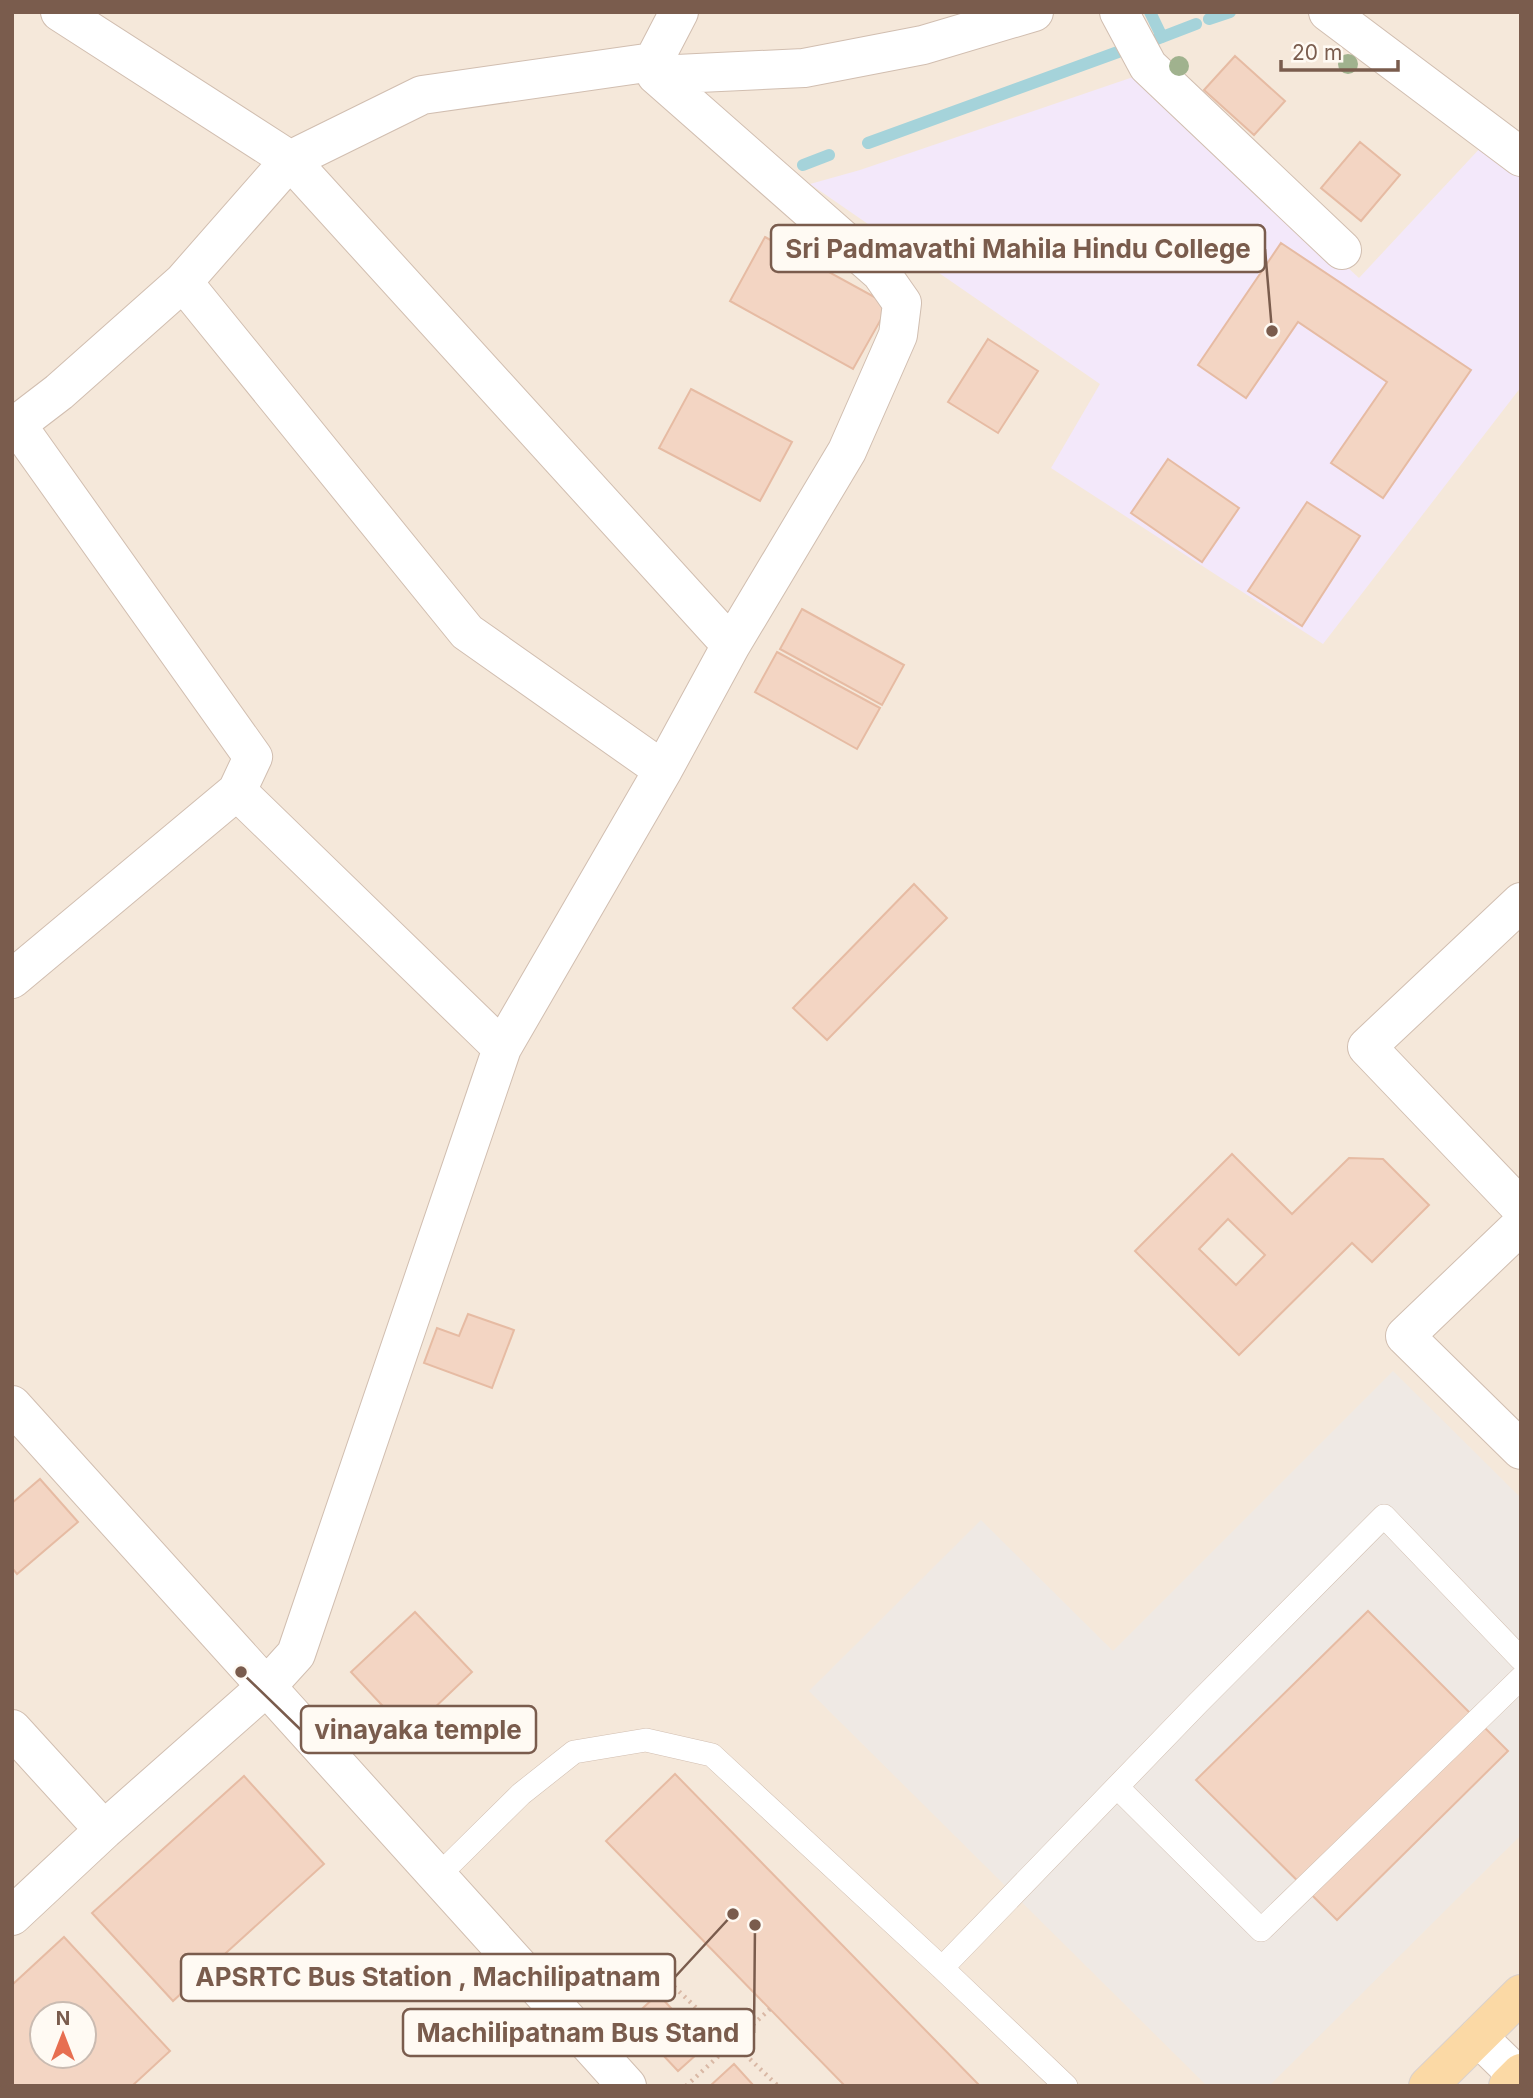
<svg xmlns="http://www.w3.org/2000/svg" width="1533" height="2098" font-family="Inter,sans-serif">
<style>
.residential{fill:#f5e8da;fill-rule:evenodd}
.industrial{fill:#efe9e4}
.education{fill:#f3e8fa}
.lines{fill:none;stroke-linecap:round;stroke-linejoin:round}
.stream{stroke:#a5d3da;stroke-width:12}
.building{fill:#f3d5c3;stroke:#e6bba3;stroke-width:2;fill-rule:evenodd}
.lane-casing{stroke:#d1beb0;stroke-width:24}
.street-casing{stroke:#d1beb0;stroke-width:40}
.primary-casing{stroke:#dad1cd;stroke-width:40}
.path{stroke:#d9b8a5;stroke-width:4.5;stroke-dasharray:2 5;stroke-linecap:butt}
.lane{stroke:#fff;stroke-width:23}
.street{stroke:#fff;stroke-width:38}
.primary{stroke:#fbd9a5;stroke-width:38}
.tree{fill:#a0b28e}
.leader{fill:none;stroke:#7a5c4d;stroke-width:2.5}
.callout-dot{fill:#7a5c4d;stroke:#fffaf3;stroke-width:2.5}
.callout{fill:#fffaf3;stroke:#7a5c4d;stroke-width:2.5}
.callout-label{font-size:26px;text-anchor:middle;font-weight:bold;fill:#7a5c4d}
</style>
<rect width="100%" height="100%" fill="#fdf6ec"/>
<path class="residential" d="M 12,12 L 1521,12 L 1521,2086 L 12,2086 ZM 42,2014 L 84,2014 L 84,2056 L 42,2056 Z"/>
<path class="industrial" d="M 1393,1371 L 1521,1498 L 1521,1835 L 1269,2086 L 1207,2086 L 809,1691 L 981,1520 L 1113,1651 Z"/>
<path class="education" d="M 1139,75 L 1359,278 L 1483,145 L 1521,174 L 1521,387 L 1323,644 L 1051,468 L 1100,384 L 810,184 L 860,170 Z"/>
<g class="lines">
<path class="stream" d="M 1150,12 L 1162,37
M 1209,19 L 1230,12
M 1157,39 L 1196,24
M 868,143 L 1118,52
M 803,165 L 829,155"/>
</g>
<path class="building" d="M 1235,56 L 1285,101 L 1254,135 L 1204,90 Z
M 1360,142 L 1400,175 L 1361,221 L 1321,188 Z
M 765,237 L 889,305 L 853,369 L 730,301 Z
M 1281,243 L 1471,370 L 1383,498 L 1331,463 L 1387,382 L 1298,322 L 1246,398 L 1198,365 Z
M 988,339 L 1038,371 L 998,433 L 948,402 Z
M 691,389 L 792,442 L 760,501 L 659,448 Z
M 1168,459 L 1239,508 L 1202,562 L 1131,513 Z
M 1307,502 L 1360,536 L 1302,626 L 1248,591 Z
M 802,609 L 904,665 L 882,705 L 780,649 Z
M 777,652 L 880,708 L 857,749 L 755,692 Z
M 914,884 L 947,918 L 827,1040 L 793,1008 Z
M 1232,1154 L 1292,1214 L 1349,1158 L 1383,1159 L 1429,1205 L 1372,1262 L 1352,1243 L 1239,1355 L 1135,1251 ZM 1228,1219 L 1265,1255 L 1236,1285 L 1199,1249 Z
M 468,1314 L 514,1330 L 492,1388 L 424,1363 L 437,1328 L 459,1336 Z
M 40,1479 L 78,1522 L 17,1574 L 12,1568 L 12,1503 Z
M 1368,1611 L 1508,1751 L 1337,1920 L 1196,1780 Z
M 415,1612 L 472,1672 L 408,1733 L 351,1672 Z
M 675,1774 L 980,2086 L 845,2086 L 606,1841 Z
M 244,1776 L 324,1864 L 173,2001 L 92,1913 Z
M 64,1937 L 170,2051 L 132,2086 L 12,2086 L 12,1985 ZM 42,2014 L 84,2014 L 84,2056 L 42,2056 Z
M 658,1994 L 706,2046 L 678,2071 L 630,2020 Z
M 734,2064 L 754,2086 L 710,2086 Z"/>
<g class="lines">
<defs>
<path id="lane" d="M 1117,1787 L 1261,1930 L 1521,1678
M 437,1877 L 521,1794 L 574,1752 L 646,1740 L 712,1755 L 942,1968 L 1066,2086
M 942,1968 L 1198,1703 L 1384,1516 L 1521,1659"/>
<path id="street" d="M 60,12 L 290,160 L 422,95 L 653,62 L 656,75 L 804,68 L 923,45 L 1034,12
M 1119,12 L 1148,66 L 1342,250
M 1328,12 L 1521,157
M 653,62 L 679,12
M 183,282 L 467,632 L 663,770
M 17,425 L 253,757 L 237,791
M 12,428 L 59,392 L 183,282 L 290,160 L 731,645
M 1521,902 L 1367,1047 L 1521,1208
M 12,979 L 237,791 L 502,1048 L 296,1654 L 266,1687 L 104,1830 L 12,1916
M 502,1048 L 663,770 L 731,645 L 847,451 L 898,335 L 902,303 L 881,273 L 656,75
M 1521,1225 L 1405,1336 L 1521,1450
M 12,1405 L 627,2086
M 12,1729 L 104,1830
M 1478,2037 L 1518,2076 L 1521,2081"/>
<path id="primary" d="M 1428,2086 L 1521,1994
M 1508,2086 L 1521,2073"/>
</defs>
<use href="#lane" class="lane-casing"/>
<use href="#street" class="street-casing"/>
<use href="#primary" class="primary-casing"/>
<path class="path" d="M 664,1977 L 778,2086
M 686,2086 L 770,2009"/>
<use href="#lane" class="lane"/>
<use href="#street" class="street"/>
<use href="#primary" class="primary"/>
</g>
<g class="tree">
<circle cx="1348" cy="64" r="10"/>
<circle cx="1179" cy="66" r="10"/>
</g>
<path class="leader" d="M1272 331L1265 249M241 1672L301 1730M733 1914L675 1977M755 1925L754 2033"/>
<g class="callout-dot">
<circle cx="1272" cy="331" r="7"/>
<circle cx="241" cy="1672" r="7"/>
<circle cx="733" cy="1914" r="7"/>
<circle cx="755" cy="1925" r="7"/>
</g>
<g class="callout">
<rect x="771" y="225" width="494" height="47" rx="7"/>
<rect x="301" y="1706" width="235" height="47" rx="7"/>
<rect x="181" y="1954" width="494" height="47" rx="7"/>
<rect x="403" y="2009" width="351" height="47" rx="7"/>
</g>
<g class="callout-label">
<text x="1018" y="258">Sri Padmavathi Mahila Hindu College</text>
<text x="418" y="1739">vinayaka temple</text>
<text x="428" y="1986">APSRTC Bus Station , Machilipatnam</text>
<text x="578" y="2042">Machilipatnam Bus Stand</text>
</g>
<rect width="1533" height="2098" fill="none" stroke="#7a5c4d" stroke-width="28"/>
<g transform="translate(63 2035)"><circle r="33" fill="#fffaf3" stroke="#cabbb1" stroke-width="2"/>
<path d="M0-5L12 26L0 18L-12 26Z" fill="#e76f51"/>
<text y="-10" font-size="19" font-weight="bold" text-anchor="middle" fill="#7a5c4d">N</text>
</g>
<path d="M1281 60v10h117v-10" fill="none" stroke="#7a5c4d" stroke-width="3.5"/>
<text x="1292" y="60" font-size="21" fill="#7a5c4d" stroke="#fffaf3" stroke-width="5" paint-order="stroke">20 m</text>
</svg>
